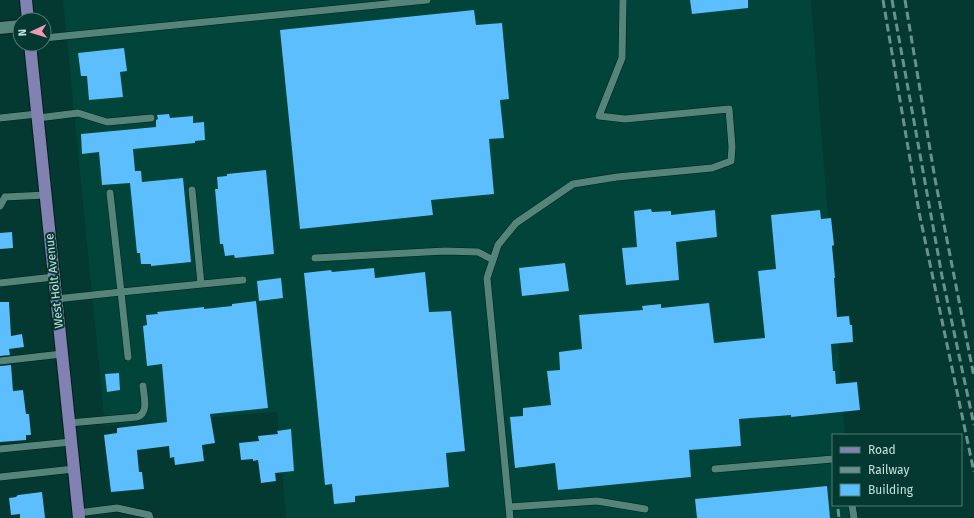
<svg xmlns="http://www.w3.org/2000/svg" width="974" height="518" font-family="'Fira Sans',sans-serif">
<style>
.built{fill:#00443a}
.building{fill:#5cbefc}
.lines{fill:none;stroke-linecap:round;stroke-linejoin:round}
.lane-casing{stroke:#041d18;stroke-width:8}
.street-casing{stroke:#041d18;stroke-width:14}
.primary-casing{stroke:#041d18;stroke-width:14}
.lane{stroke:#55847a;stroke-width:7}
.street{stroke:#55847a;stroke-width:12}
.primary{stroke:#8181b2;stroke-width:12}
.rail{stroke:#6b928a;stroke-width:3;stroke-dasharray:8 4;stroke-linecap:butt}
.labels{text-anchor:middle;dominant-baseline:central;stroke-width:4;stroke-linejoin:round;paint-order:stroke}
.street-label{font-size:12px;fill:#c7e0d9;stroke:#033931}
</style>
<rect width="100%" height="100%" fill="#033931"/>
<path class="built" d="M 63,0 L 811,0 L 845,435 L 833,435 L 833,505 L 851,505 L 852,518 L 286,518 L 277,412 L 105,426 Z"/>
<path class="building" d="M 690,0 L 748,0 L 748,8 L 692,14 Z
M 474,10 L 476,25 L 502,23 L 509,99 L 500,100 L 504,138 L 489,139 L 494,194 L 431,200 L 433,215 L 300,229 L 280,30 Z
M 124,48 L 127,71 L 120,72 L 123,97 L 89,100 L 87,76 L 81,76 L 78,53 Z
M 169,114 L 170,118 L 193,116 L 193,123 L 204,122 L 205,140 L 195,141 L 195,143 L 133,149 L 135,171 L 141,171 L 142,182 L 183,178 L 191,262 L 151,266 L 151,264 L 141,264 L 140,253 L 137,253 L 130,183 L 102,185 L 99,152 L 82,154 L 81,134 L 156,127 L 156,120 L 158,119 L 157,115 Z
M 266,170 L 274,254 L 235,258 L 234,255 L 225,256 L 223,244 L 220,244 L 215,189 L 218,189 L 217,177 L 227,176 L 227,174 Z
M 651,209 L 652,212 L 671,211 L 671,215 L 715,210 L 717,237 L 676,242 L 679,280 L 626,285 L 622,248 L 637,247 L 634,211 Z
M 820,210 L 821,219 L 831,218 L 834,245 L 832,246 L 835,278 L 834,278 L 837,317 L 849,316 L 850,325 L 852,325 L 853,342 L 831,344 L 833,371 L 835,371 L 836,384 L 857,382 L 860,410 L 791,417 L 791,415 L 739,419 L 741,446 L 689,450 L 691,477 L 558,490 L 555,463 L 515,468 L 510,417 L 523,416 L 523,408 L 551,405 L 547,371 L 560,370 L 559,352 L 582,349 L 579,315 L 643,310 L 642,306 L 661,304 L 661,308 L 709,303 L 714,343 L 765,338 L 758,271 L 776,269 L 771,215 Z
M 12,232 L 13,248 L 0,249 L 0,233 Z
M 565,263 L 569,291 L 522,296 L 519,268 Z
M 374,268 L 375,278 L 425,272 L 429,312 L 451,311 L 465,451 L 446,453 L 449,487 L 355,496 L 355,502 L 334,504 L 332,484 L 325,485 L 304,273 L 331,270 L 332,272 Z
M 281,278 L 283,298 L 259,301 L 257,281 Z
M 256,301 L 268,408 L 210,414 L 215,443 L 202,445 L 204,461 L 175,465 L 174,457 L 170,458 L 169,446 L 137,450 L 139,472 L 142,472 L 144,489 L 111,492 L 104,435 L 117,433 L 117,428 L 167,422 L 162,364 L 147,366 L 143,326 L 147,325 L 146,315 L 158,314 L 157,312 L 204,307 L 204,309 L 232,306 L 232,304 Z
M 0,302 L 9,302 L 11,336 L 22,334 L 24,347 L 9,349 L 10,355 L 0,356 Z
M 11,365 L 13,391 L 23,390 L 26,414 L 29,414 L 31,435 L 26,435 L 26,440 L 0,442 L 0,366 Z
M 119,373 L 120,390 L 107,392 L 105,374 Z
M 291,429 L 294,471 L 275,473 L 276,481 L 261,483 L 258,460 L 253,461 L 253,459 L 241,460 L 239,443 L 259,441 L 258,436 L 278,434 L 277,431 Z
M 827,486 L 830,518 L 697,518 L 695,499 Z
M 42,492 L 45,518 L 20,518 L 20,514 L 11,515 L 9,498 L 16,497 L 18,495 Z"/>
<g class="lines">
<defs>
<path id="lane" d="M 44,38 L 427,0
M 0,118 L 37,114
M 38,118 L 78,113 L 107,122 L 151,118
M 192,190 L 201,284
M 5,197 L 46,195
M 0,206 L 5,197
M 315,258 L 445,251 L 478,252 L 493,260
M 0,283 L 54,277
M 56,299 L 121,292 L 110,193
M 128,357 L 121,292 L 243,280
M 0,361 L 62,354
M 69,423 L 137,417 C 149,413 144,397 143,386
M 0,449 L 71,442
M 715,469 L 833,459
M 0,477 L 74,469
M 852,505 L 854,518
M 509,507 L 597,501 L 645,509
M 78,513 L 117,508 L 149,515 L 150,518
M 510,518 L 487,278 L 498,245 L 516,223 L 573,184 L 617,177 L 712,168 L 731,161 L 732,147 L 729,109 L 625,119 L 599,116 L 622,58 L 623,0"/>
<path id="street" d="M 0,28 L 20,26"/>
<path id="primary" d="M 26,0 L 28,20
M 30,44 L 79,518"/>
</defs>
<use href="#lane" class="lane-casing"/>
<use href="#street" class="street-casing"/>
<use href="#primary" class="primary-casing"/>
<use href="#lane" class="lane"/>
<use href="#street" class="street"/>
<use href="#primary" class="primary"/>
<path class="rail" d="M 883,0 L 919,212 L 974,472
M 892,0 L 942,276 L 974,425
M 905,0 L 935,179 L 974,377
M 838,509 L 839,518"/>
</g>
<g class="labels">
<g class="street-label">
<text transform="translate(54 281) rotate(-96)">West Holt Avenue</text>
</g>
</g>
<rect x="832" y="434" width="130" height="72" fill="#033931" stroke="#517c74"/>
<rect x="840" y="447" width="20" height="6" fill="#8181b2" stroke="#517c74"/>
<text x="868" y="454" font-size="12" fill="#c7e0d9">Road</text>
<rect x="840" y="467" width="20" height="6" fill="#6b928a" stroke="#517c74"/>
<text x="868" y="474" font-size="12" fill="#c7e0d9">Railway</text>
<rect x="840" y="484" width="20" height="12" fill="#5cbefc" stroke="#517c74"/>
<text x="868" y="494" font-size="12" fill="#c7e0d9">Building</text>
<g transform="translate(32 32) rotate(266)"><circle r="19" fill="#033931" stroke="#517c74"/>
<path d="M0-3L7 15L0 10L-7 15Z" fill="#f09ab6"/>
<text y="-6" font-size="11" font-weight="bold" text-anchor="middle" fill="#c7e0d9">N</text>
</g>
</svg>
